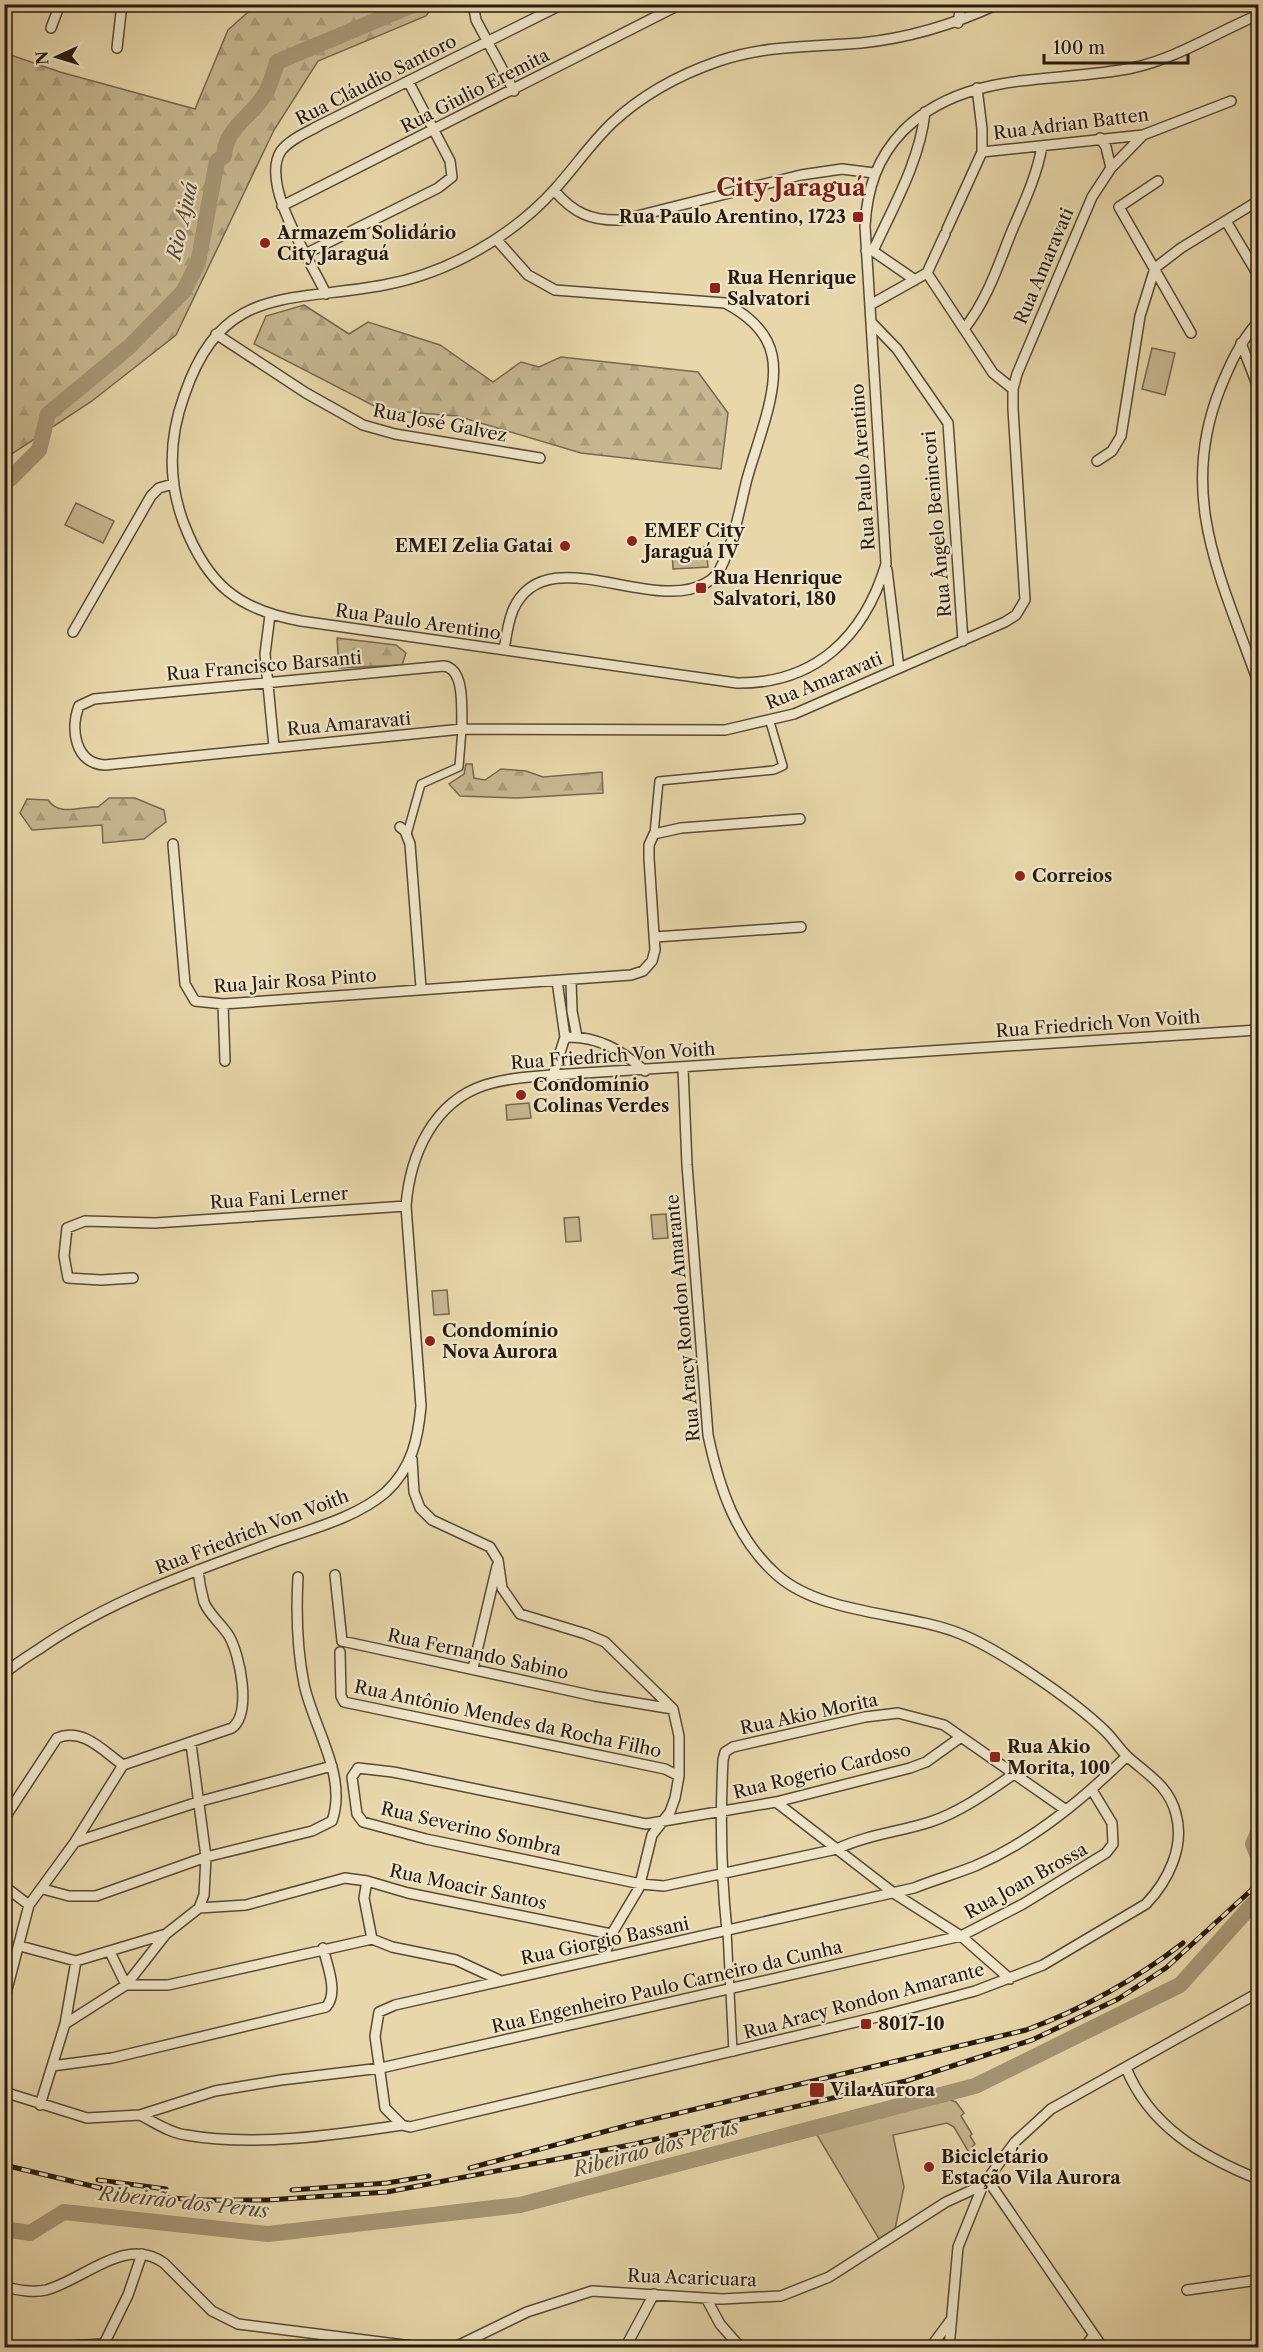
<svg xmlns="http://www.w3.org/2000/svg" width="1263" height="2352" font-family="'Libre Caslon Text',serif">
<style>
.green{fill:#c6b790;stroke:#766850;stroke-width:1.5}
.forest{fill:url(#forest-firs);stroke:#766850;stroke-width:1.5}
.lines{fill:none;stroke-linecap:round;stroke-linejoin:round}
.river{stroke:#a69776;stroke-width:16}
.pedestrian-casing{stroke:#574936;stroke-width:10}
.minor-casing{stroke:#574936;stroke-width:12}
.pedestrian{stroke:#efe5c8;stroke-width:7}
.minor{stroke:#efe5c8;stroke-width:9}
.rail-casing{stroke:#271a10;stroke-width:5}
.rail{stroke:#efe5c8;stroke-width:3;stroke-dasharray:9;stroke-linecap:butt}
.poi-dot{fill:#8f2418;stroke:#efe5c8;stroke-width:2}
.labels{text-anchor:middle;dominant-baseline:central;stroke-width:4.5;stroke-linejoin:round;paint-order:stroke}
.street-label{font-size:18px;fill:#271a10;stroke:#efe5c8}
.poi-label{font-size:18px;font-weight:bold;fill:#271a10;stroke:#efe5c8;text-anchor:start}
.water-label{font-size:20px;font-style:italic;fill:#5a4c39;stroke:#efe5c8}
.district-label{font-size:24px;font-weight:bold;fill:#7a1f14;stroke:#efe5c8}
</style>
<defs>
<pattern id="forest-firs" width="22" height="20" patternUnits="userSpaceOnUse" patternTransform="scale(1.5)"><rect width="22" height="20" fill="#c6b790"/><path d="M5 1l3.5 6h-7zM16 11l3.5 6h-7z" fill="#aa9d7b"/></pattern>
</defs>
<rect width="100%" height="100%" fill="#e7d7aa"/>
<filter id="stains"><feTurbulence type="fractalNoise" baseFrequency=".00333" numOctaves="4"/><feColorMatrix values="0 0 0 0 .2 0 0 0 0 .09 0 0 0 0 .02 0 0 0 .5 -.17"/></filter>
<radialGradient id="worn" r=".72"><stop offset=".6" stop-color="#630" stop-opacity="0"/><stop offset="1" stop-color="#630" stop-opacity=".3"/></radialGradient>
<path class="green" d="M 1152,348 L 1175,353 L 1165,395 L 1142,389 Z
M 76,503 L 114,521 L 103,543 L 65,525 Z
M 706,547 L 708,567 L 673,569 L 672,549 Z
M 529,1103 L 531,1118 L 507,1120 L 506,1105 Z
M 666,1214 L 668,1238 L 653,1239 L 651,1215 Z
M 579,1217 L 581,1241 L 566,1242 L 564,1218 Z
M 447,1290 L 449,1314 L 434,1315 L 432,1291 Z
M 950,2100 L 956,2102 L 964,2113 L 961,2116 L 972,2134 L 970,2136 L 975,2144 L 972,2147 L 975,2154 L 971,2156 L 954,2127 L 947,2123 L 893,2135 L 904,2187 L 895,2229 L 879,2239 L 814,2130 Z"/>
<path class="forest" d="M 256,5 L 434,5 L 426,16 L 318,61 L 274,130 L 176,335 L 92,401 L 10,455 L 5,463 L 5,53 L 60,72 L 195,109 L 228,30 Z
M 304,305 L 349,334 L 368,322 L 440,345 L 493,382 L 521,362 L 539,367 L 561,357 L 698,372 L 728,413 L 721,469 L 581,453 L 457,416 L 382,410 L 254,344 L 266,316 Z
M 337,638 L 396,645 L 406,653 L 402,665 L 339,668 Z
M 466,764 L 472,764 L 474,778 L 485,780 L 501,769 L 526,771 L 543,777 L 602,772 L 603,793 L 517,798 L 460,796 L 449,784 L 464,774 Z
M 109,798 L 135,798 L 164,810 L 166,822 L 144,839 L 103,843 L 102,825 L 32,830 L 20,813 L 27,799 L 48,800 C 60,817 80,806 98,807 Z"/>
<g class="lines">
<path class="river" d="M 4,478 L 10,479 L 39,450 L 48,414 L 129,347 L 183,292 L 198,263 L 217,161 L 224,156 C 226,126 252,117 265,94 C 271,84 274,72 277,62 L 415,4
M 1258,1833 L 1253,1844 L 1258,1856
M 4,2229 L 30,2233 L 64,2212 L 268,2234 L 520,2205 L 975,2086 L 1180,1985 L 1258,1898"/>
<defs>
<path id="pedestrian" d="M 407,834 L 421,784 L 459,767 L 462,729
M 654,834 L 659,781 L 774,770 L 783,766 L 770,722
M 727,1931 L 733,2052"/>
<path id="minor" d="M 473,4 L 476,20 L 514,91
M 998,4 C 953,25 910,38 861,43 C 812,47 766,45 719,61 C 681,74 642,95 612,123 C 591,143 575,167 555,189 C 538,208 515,227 493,241 C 460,262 423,278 384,285 C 287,303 222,284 184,396 C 169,438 168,482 184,524 C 207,584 238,610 301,621 L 737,683 C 815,684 864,637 886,564 L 865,226 C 867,189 877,158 903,131 C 965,69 1053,84 1132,68 C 1176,59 1217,32 1258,15
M 958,23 L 961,4
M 51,28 L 60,4
M 117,48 L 122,4
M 1100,138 L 1106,147 L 1111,168
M 982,152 L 1143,135 L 1231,101
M 1158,181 L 1119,207 L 1191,333
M 554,190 C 573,213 591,221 621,220 L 801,175 L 842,169 L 874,173
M 282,206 L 681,4
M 1226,221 L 1258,275
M 947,229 L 982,152 L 982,129 L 977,88
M 496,239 L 528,275 L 555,290 L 725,303 C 746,314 767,331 772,355 C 780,390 756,445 747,479 C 740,507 735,537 723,563 C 719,572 715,578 706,583 C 651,615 545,537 513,610 C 508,622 506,637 504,650
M 866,251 L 873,251 C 893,207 920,161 925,112
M 873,251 L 915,280
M 307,253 L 438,188 L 452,177 L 450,161 L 408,81
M 927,273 L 993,373 L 1013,389
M 326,294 C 311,261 259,184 281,151 C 290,139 308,132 320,125 L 563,4
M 870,305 L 927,273 L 945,234
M 871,322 L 897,349 L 948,423 L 963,641
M 1258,322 C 1240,342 1230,364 1220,389 C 1177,497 1222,580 1258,682
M 964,329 C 987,300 998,266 1011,233 C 1023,205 1037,176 1042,146
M 216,334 L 306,393 L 363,425 L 395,434 L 540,458
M 1241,343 L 1258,387
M 1097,461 L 1112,451 L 1121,436 L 1140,316 L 1155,268 L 1181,248 L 1258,201
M 887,570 L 899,668
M 270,615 L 265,654 L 274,747
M 73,632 L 151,496 L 159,488 L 173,484
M 462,729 C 461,712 466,669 444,666 L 94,699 L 79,706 C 70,729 75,764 105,765 L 462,729 L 725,730 L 794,714 L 1005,622 L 1016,615 L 1025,600 L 1013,409 L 1013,389 L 1017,374 L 1092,197 L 1111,168 L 1143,135
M 400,827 L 405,831 L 410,844 L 421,988
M 173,844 L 185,984 L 195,1001 L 223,1004 L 631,975 L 643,971 L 652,961 L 655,950 L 649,858 L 649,845 L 654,834 L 681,828 L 800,819
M 655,937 L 801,927
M 571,980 L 572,1011 L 577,1037
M 223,1004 L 225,1061
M 565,1037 C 598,1036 621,1050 645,1071
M 683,1068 L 687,1165 L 708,1435 C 719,1487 736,1539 777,1575 C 822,1615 907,1612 961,1634 C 1000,1650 1073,1700 1104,1730 C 1113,1738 1119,1749 1128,1757 C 1148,1775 1169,1786 1176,1814 C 1185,1847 1168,1881 1146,1904 L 1043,1965 L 975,1991 L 877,2017 L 410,2127 L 402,2125 L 385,2108 L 375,2036 L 379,2012 L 395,2005 L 914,1888 C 934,1880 955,1874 975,1866 C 1033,1841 1083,1799 1127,1756
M 553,1075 L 565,1037 L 557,981
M 133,1278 L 101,1280 L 68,1278 L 64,1256 L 67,1228 L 85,1221 L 155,1223 L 406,1206
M 412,1459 L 414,1492 L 420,1508 L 432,1520 L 490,1547 L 498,1560 L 502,1588 L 520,1614 L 586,1634 L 605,1642 L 673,1709 L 679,1736 L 679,1776 L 675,1798 L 670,1812 L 652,1835 L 639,1888 L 611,1935 L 604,1958
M 335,1575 L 342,1641 L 594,1696 L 673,1709
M 340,1652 L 341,1696 L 344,1702 L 665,1769 L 679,1776
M 473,1668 L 497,1566
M 4,1674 C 16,1663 32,1654 45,1645 C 115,1598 195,1571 274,1542 C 311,1529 356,1518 386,1492 C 412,1468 418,1439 421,1406 L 406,1206 C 410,1155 433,1102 485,1085 C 507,1078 530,1077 553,1075 L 1258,1030
M 961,1737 L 926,1762 L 910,1768 L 776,1802 L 646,1824 L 393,1772 L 358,1768 L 352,1777 L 357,1814 L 363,1822 L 426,1839 L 641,1884 L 664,1886 L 837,1849 C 866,1835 899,1832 930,1822 C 960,1812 988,1792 1014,1774
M 776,1802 L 895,1894 L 961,1936 L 1010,1979
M 4,1819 L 57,1738 C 83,1727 103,1751 123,1765
M 75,1842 L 201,1801 L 332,1766
M 4,1886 L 29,1905
M 43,1889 L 69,1896 L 96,1896 L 206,1857 L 312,1831 L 332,1821 C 348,1776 313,1727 304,1684 C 297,1649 296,1613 298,1577
M 199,1908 L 246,1905 L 345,1878 L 367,1881
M 727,1931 C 721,1874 720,1818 723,1760 L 725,1752 L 733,1747 L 865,1717 L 898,1713 L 944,1725 L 1066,1810
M 20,1946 L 76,1961 L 166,1934
M 110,1952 L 126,1985 L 168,1985 L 372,1939
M 499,1980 L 456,1960 L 392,1947 L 372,1939 L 364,1898 L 367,1881 L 408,1893 L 611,1934
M 4,2001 L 29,1905 L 75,1842 L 123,1765 L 232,1728 C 252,1713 240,1655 229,1636 C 222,1624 209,1615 204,1602 C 201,1591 199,1580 198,1570
M 65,2024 L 126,1985 L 166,1934 L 199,1908 L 204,1895 L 206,1857 L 191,1744
M 52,2066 L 112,2058 L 326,2007 C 339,1993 327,1965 323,1948
M 1126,2068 C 1150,2127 1203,2157 1258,2179
M 4,2092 L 87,2118 L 140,2115 L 215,2091 L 281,2080 L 381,2068 L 961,1936 L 1023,1904 L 1106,1853 L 1113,1844 L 1112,1823 L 1092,1790
M 40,2105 L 65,2024 L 76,1961
M 140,2115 C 154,2122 170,2133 186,2135 C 253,2147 336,2135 402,2125
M 987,2179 L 1103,2348
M 4,2287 C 18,2290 33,2293 46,2290 C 84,2280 125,2235 164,2263 L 212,2311 L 238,2324 L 428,2348
M 1187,2290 L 1258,2280
M 706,2298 L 720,2324 L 741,2348
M 36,2348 L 103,2344
M 102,2348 L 128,2295 L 142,2254
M 453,2348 L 527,2312 L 592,2291 L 722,2299 L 781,2296 L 829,2277 L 946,2202 L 983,2185
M 625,2348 L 654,2294
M 930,2348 L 950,2321
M 949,2348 L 958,2247 L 983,2185 L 1015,2142 L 1051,2109 L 1258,1993
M 1084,2348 L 1094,2335"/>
</defs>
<use href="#pedestrian" class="pedestrian-casing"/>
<use href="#minor" class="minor-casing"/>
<use href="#pedestrian" class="pedestrian"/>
<use href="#minor" class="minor"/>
<defs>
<path id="rail" d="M 4,2165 L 130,2195 L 199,2200 L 268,2200 L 387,2192 L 635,2144 L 906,2081 L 1032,2040 L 1118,1999 L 1166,1968 L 1258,1884
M 470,2168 L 629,2125 L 1026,2030 C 1083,2009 1135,1980 1183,1943
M 98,2180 L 166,2189
M 292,2190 L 387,2183 L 429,2176"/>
</defs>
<use href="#rail" class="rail-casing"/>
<use href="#rail" class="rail"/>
</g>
<g class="poi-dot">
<rect x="852" y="211" width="12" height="12" rx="3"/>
<circle cx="265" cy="243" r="6"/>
<rect x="709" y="282" width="12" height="12" rx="3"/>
<circle cx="632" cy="541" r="6"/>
<circle cx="565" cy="546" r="6"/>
<rect x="695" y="582" width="12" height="12" rx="3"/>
<circle cx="1020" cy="876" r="6"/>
<circle cx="521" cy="1095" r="6"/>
<circle cx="430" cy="1341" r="6"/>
<rect x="989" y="1751" width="12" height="12" rx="3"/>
<rect x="860" y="2018" width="12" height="12" rx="3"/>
<rect x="809" y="2082" width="16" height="16" rx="3"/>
<circle cx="929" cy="2167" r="6"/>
</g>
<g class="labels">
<g class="street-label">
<text transform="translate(376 80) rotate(-27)">Rua Cláudio Santoro</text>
<text transform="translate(475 91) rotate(-27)">Rua Giulio Eremita</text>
<text transform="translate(1071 124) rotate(-7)">Rua Adrian Batten</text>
<text transform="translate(1044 266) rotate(-67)">Rua Amaravati</text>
<text transform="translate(440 423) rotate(11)">Rua José Galvez</text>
<text transform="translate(863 467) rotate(-94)">Rua Paulo Arentino</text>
<text transform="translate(937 524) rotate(-95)">Rua Ângelo Benincori</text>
<text transform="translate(418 622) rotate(8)">Rua Paulo Arentino</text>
<text transform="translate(264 666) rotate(-5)">Rua Francisco Barsanti</text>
<text transform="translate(824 681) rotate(-22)">Rua Amaravati</text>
<text transform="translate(349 724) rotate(-5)">Rua Amaravati</text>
<text transform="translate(295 981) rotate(-4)">Rua Jair Rosa Pinto</text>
<text transform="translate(1098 1024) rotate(-4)">Rua Friedrich Von Voith</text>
<text transform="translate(613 1056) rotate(-4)">Rua Friedrich Von Voith</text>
<text transform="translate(279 1198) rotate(-4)">Rua Fani Lerner</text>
<text transform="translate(683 1318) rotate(-95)">Rua Aracy Rondon Amarante</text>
<text transform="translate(252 1532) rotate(-21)">Rua Friedrich Von Voith</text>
<text transform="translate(478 1654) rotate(12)">Rua Fernando Sabino</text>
<text transform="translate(809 1714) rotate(-12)">Rua Akio Morita</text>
<text transform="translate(508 1719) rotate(12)">Rua Antônio Mendes da Rocha Filho</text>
<text transform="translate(822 1771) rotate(-14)">Rua Rogerio Cardoso</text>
<text transform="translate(471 1829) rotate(13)">Rua Severino Sombra</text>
<text transform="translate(1026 1881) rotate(-29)">Rua Joan Brossa</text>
<text transform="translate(468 1887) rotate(12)">Rua Moacir Santos</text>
<text transform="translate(605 1941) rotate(-12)">Rua Giorgio Bassani</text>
<text transform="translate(667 1987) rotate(-13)">Rua Engenheiro Paulo Carneiro da Cunha</text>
<text transform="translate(864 2001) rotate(-15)">Rua Aracy Rondon Amarante</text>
<text transform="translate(692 2278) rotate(2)">Rua Acaricuara</text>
</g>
<g class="poi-label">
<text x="846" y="217" text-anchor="end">Rua Paulo Arentino, 1723</text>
<text x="277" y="233">Armazem Solidário<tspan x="277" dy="21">City Jaraguá</tspan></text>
<text x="727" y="278">Rua Henrique<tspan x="727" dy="21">Salvatori</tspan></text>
<text x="644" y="531">EMEF City<tspan x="644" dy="21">Jaraguá IV</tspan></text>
<text x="553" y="546" text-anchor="end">EMEI Zelia Gatai</text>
<text x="713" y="578">Rua Henrique<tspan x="713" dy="21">Salvatori, 180</tspan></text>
<text x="1032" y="876">Correios</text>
<text x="533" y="1085">Condomínio<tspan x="533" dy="21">Colinas Verdes</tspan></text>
<text x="442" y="1331">Condomínio<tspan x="442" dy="21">Nova Aurora</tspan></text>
<text x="1007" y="1747">Rua Akio<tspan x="1007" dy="21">Morita, 100</tspan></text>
<text x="878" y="2024">8017-10</text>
<text x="830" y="2090">Vila Aurora</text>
<text x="941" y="2157">Bicicletário<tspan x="941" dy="21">Estação Vila Aurora</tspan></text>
</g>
<g class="water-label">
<text transform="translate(182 221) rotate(-77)">Rio Ajuá</text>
<text transform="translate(656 2148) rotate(-15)">Ribeirão dos Perus</text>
<text transform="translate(184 2202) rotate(6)">Ribeirão dos Perus</text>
</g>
<g class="district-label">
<text x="791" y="187">City Jaraguá</text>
</g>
</g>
<rect width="1263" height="2352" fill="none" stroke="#e7d7aa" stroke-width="24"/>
<rect x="6" y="6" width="1251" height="2340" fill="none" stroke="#271a10" stroke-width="3"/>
<rect x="12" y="12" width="1239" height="2328" fill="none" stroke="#271a10" stroke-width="1.5"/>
<g transform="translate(57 57) rotate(266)" stroke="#efe5c8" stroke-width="4.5" paint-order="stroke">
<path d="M0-4.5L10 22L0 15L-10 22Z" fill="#271a10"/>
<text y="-9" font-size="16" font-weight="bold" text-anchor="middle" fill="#271a10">N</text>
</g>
<path d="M1044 54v9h144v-9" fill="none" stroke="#271a10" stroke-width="3"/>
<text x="1053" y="54" font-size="18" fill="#271a10" stroke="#efe5c8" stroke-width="4.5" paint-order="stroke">100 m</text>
<rect width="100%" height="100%" filter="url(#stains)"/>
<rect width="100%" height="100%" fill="url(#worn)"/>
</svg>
